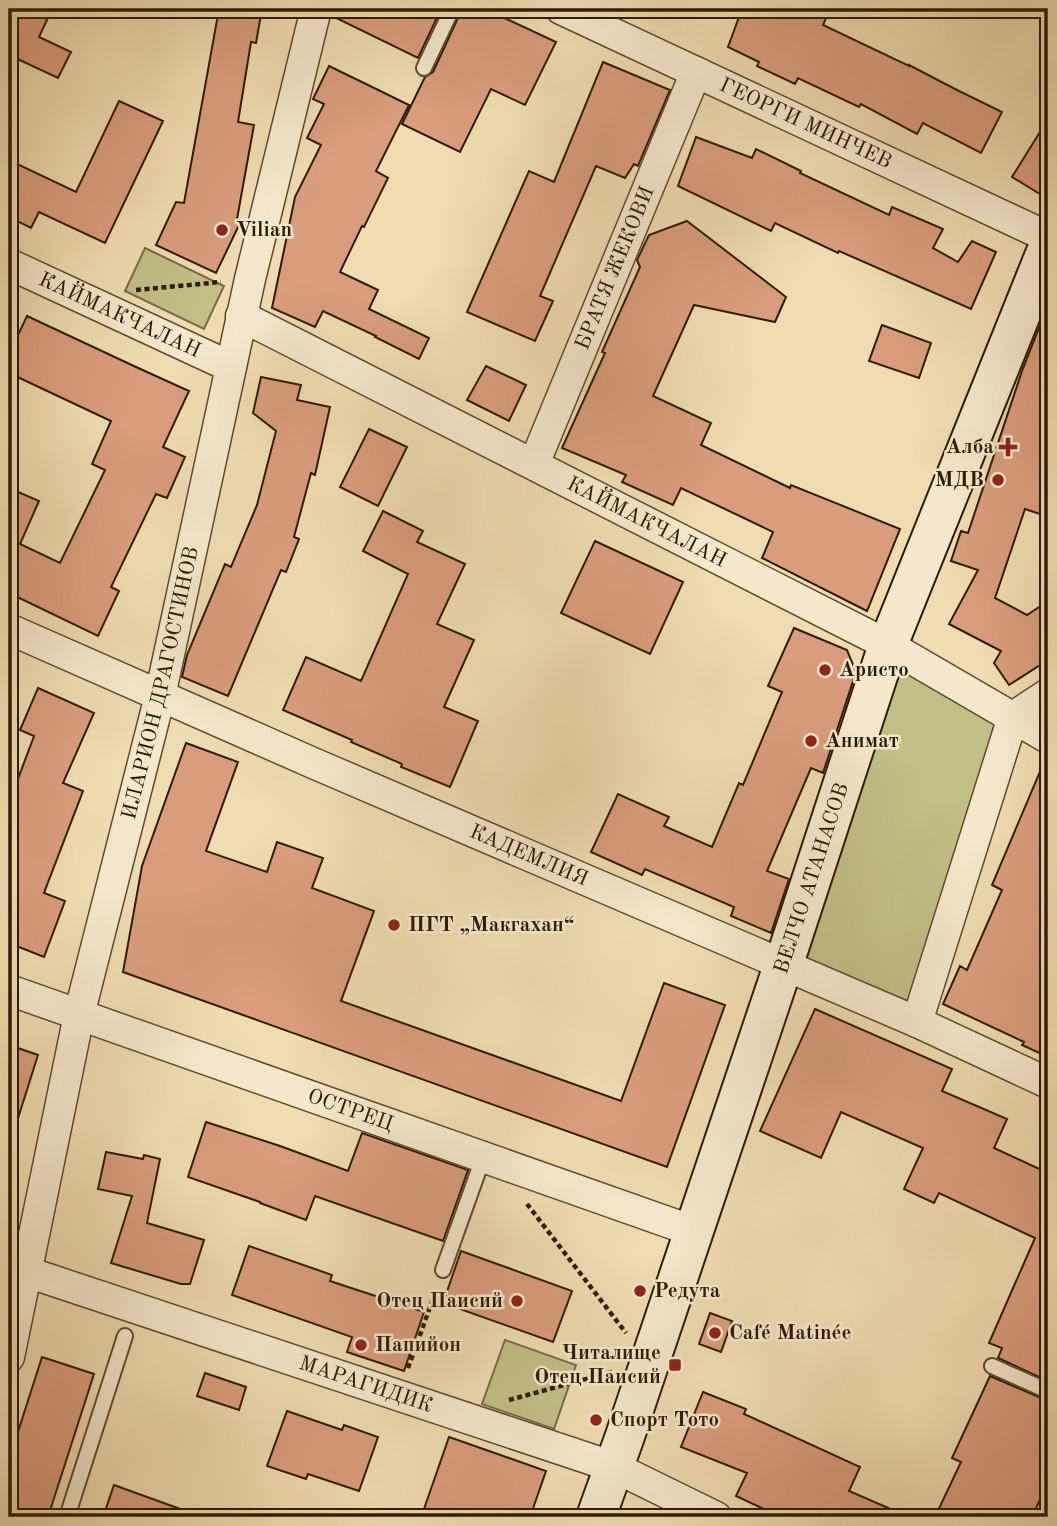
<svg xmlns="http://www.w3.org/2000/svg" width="1057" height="1526" font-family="'Old Standard TT',serif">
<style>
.green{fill:#c1be86;stroke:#776c44;stroke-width:2}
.building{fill:#d99d7d;stroke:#2d1b01;stroke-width:2}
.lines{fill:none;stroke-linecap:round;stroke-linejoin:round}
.lane-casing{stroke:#5e4b2d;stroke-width:18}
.street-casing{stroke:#5e4b2d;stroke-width:33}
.secondary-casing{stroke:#2d1b01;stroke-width:42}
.path{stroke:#2d1b01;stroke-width:4.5;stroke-dasharray:5 3.5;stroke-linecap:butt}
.lane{stroke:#f5e8cc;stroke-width:14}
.street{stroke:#f5e8cc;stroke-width:30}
.secondary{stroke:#f5e8cc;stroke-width:38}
.poi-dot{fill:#8f2418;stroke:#f5e8cc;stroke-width:2.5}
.labels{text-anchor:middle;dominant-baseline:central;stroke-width:5;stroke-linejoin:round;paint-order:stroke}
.street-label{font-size:21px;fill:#2d1b01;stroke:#f5e8cc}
.poi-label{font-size:21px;font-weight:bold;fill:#2d1b01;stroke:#f5e8cc;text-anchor:start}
</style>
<rect width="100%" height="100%" fill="#efdcb1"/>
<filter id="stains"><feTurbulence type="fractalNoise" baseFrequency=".00286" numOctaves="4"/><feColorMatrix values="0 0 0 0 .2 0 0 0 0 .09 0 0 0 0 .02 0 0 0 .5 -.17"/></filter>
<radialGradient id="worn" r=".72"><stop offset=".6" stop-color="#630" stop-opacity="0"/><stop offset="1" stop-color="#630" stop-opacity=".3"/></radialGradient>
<path class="green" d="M 145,248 L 224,286 L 204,329 L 125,291 Z
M 888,645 L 1013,717 L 917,1022 L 783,965 Z
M 505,1340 L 576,1365 L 554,1429 L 482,1404 Z"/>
<path class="building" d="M 9,9 L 52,9 L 39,37 L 71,52 L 58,78 L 9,55 Z
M 219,9 L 262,9 L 256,43 L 251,42 L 238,122 L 254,125 L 237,219 L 241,221 L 216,273 L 156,245 L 176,202 L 184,203 Z
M 333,9 L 441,9 L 418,58 L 332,16 Z
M 462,9 L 485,9 L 556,42 L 525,105 L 491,89 L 460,152 L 402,124 L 425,77 L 433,72 Z
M 742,9 L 830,9 L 823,25 L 909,66 L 909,65 L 957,90 L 1002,112 L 981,153 L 923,123 L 917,134 L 861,104 L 859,107 L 798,78 L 795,84 L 757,66 L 759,62 L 728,47 Z
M 603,62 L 670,90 L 638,166 L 634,164 L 625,178 L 596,166 L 540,296 L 553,301 L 535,341 L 467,312 L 529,171 L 554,182 Z
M 329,66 L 409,105 L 376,171 L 388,178 L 364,227 L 362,226 L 340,272 L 378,290 L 369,309 L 429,338 L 419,359 L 375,337 L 376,336 L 323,311 L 315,327 L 272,308 L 295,197 L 321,145 L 307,138 L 324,104 L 313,99 Z
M 119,101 L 163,121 L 105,243 L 39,212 L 31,228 L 9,217 L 9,160 L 76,192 Z
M 1048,119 L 1048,199 L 1012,177 Z
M 696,137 L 752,158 L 756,149 L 801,171 L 800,173 L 889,215 L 892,207 L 943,229 L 933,248 L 958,262 L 972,241 L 996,252 L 971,309 L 839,251 L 838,253 L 775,223 L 771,231 L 678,186 Z
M 687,221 L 786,297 L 775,322 L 694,305 L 653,396 L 711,423 L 701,445 L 790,488 L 791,485 L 900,529 L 867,611 L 762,558 L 773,532 L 681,488 L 673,505 L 622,482 L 626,475 L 562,448 L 605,353 L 602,352 L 640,267 L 637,260 L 649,235 Z
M 1048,305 L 1048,501 L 1043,515 L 1025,509 L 995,598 L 1027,615 L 1048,601 L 1048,660 L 1009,685 L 994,663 L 1001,651 L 949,624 L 978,570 L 951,561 L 961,531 L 968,533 L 1022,371 Z
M 27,316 L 136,367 L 189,391 L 163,447 L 185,457 L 167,498 L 156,494 L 111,587 L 119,591 L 98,636 L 9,593 L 9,488 L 39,501 L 20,544 L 60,563 L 105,470 L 92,464 L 111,421 L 9,373 L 9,354 Z
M 882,325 L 931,343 L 919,378 L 869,361 Z
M 486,366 L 526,385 L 509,421 L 467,400 Z
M 261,377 L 301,385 L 297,400 L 330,407 L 315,475 L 311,473 L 294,537 L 299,539 L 286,572 L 281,570 L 228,696 L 182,677 L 187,655 L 225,564 L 231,567 L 257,505 L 276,431 L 253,413 Z
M 369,429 L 407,447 L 378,506 L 340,487 Z
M 383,511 L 423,531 L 417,542 L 465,564 L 437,624 L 474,640 L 444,707 L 478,721 L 450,787 L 401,767 L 402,764 L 351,742 L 352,740 L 283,710 L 306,657 L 361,681 L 408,574 L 363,551 Z
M 595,541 L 683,582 L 650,654 L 561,613 Z
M 794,628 L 847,650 L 856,672 L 823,773 L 811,768 L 767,871 L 789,879 L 771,933 L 731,916 L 734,907 L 645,869 L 642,875 L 591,852 L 618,794 L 669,817 L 664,826 L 712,847 L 739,783 L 743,785 L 782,692 L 768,686 Z
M 38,688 L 94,713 L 63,783 L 83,791 L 44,893 L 65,901 L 44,957 L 9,943 L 9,803 L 34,736 L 20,730 Z
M 186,743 L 238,762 L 206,851 L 267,872 L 277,842 L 323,858 L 312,888 L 374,911 L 341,1001 L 621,1101 L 664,983 L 725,1005 L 667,1167 L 123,972 L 142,866 Z
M 1047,755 L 1048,755 L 1048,1057 L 1022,1045 L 1024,1042 L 943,1004 L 960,966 L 967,970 L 1002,890 L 992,885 Z
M 815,1009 L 952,1069 L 942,1091 L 1007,1119 L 994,1148 L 1048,1173 L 1048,1381 L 998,1358 L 1002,1348 L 989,1343 L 1035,1238 L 939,1193 L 934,1203 L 904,1189 L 923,1148 L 841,1112 L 821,1158 L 760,1131 Z
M 9,1045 L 38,1055 L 14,1131 L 9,1131 Z
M 206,1122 L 280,1146 L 348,1171 L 362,1133 L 468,1170 L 443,1241 L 315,1196 L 306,1220 L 260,1203 L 260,1202 L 188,1177 Z
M 106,1152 L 143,1159 L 144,1155 L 160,1159 L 147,1223 L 204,1240 L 190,1284 L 181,1284 L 111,1263 L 132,1196 L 98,1189 Z
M 249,1246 L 332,1275 L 330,1281 L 424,1312 L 404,1371 L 347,1352 L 352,1337 L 232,1295 Z
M 461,1251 L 572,1291 L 553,1342 L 443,1303 Z
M 710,1313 L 732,1321 L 721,1352 L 699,1344 Z
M 42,1357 L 94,1374 L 48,1517 L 9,1517 L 9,1460 Z
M 205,1373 L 246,1387 L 239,1410 L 197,1396 Z
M 990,1376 L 1048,1401 L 1048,1482 L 1032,1517 L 935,1517 L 961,1462 L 952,1458 Z
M 703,1392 L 746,1409 L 744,1414 L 860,1467 L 849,1491 L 909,1517 L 781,1517 L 736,1496 L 747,1473 L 681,1447 Z
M 287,1411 L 342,1430 L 344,1425 L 378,1437 L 359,1491 L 308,1474 L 306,1479 L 267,1466 Z
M 449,1437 L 546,1471 L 530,1517 L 448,1517 L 424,1509 Z
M 114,1485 L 194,1514 L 194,1517 L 103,1517 Z"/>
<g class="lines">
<defs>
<path id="lane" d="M 424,68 L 452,9
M 443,1270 L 483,1158
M 992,1366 L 1048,1391
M 67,1517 L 125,1336"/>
<g id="street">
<path id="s1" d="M 561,9 L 1048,237"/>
<path id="s2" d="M 9,264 L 231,367"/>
<path id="s3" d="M 241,316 L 888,645 L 1048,738"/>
<path id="s4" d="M 534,464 L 696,72"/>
<path id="s5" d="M 9,629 L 313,763 L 917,1022 L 1048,1083"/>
<path d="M 1013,717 L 1048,694"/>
<path id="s6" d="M 9,990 L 693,1231"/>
<path d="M 917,1022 L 1013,717"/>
<path id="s7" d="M 9,1266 L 614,1467 L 716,1517"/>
<path id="s8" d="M 9,1357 L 79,1015 L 160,696 L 250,279 L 316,9"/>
</g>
<g id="secondary">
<path id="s9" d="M 596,1517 L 625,1436 L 790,945 L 888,645 L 1048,247"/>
</g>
</defs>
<use href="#lane" class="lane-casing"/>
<use href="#street" class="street-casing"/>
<use href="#secondary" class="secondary-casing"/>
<path class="path" d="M 136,290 L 221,282
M 527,1204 L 626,1333
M 408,1368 L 437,1288
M 509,1400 L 612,1372"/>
<use href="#lane" class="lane"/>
<use href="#street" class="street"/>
<use href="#secondary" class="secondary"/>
</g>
<g class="poi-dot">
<circle cx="222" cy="230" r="7"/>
<path d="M1004.5 436.5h7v7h7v7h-7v7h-7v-7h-7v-7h7z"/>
<circle cx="998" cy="480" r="7"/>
<circle cx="825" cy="670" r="7"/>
<circle cx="811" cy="741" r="7"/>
<circle cx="394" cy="925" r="7"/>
<circle cx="640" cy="1291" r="7"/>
<circle cx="517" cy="1301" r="7"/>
<circle cx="715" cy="1333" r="7"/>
<circle cx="361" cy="1345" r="7"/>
<rect x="668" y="1358" width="14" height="14" rx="3.5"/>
<circle cx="596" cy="1420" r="7"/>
</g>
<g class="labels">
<g class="street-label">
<text stroke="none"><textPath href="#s1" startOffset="270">ГЕОРГИ МИНЧЕВ</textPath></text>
<text stroke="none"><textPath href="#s4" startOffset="212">БРАТЯ ЖЕКОВИ</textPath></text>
<text stroke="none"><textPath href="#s2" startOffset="122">КАЙМАКЧАЛАН</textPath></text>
<text stroke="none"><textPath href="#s3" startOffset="455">КАЙМАКЧАЛАН</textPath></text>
<text stroke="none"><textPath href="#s8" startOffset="691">ИЛАРИОН ДРАГОСТИНОВ</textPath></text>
<text stroke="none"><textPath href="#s5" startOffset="567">КАДЕМЛИЯ</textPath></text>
<text stroke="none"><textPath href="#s9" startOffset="674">ВЕЛЧО АТАНАСОВ</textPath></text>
<text stroke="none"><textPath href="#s6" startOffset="362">ОСТРЕЦ</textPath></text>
<text stroke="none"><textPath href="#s7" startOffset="376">МАРАГИДИК</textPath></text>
</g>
<g class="poi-label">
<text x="236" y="230">Vilian</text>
<text x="994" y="447" text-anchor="end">Алба</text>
<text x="984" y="480" text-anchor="end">МДВ</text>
<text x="839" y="670">Аристо</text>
<text x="825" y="741">Анимат</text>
<text x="408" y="925">ПГТ „Макгахан“</text>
<text x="654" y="1291">Редута</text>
<text x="503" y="1301" text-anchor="end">Отец Паисий</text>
<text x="729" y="1333">Café Matinée</text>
<text x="375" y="1345">Папийон</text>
<text x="661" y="1353" text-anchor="end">Читалище<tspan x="661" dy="24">Отец Паисий</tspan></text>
<text x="610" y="1420">Спорт Тото</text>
</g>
</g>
<rect width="1057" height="1526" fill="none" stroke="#efdcb1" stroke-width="35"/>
<rect x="10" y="10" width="1036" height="1505" fill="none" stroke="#2d1b01" stroke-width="3.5"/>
<rect x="18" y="18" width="1022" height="1491" fill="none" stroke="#2d1b01" stroke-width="2"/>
<rect width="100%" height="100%" filter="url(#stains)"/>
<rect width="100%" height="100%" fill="url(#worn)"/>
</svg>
